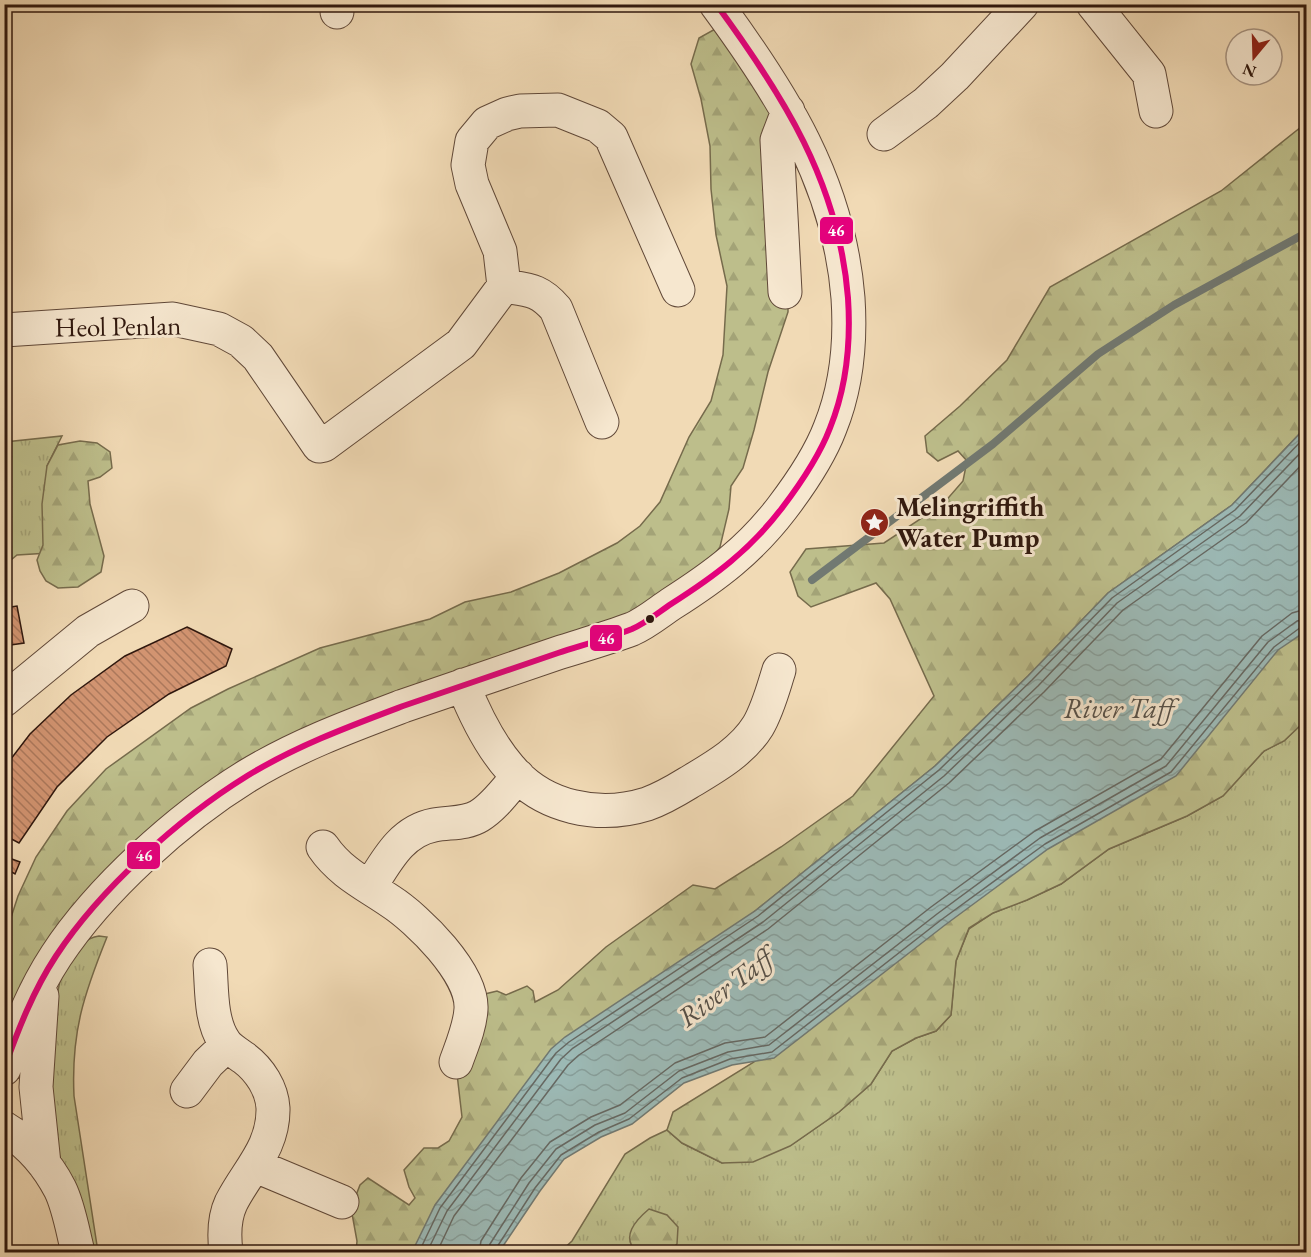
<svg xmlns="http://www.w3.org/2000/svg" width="1311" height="1257" font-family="'EB Garamond',serif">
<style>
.grass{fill:url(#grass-tufts);stroke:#766b4c;stroke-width:1.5}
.forest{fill:url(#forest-firs);stroke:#766b4c;stroke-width:1.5}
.water{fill:url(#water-waves);stroke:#717972;stroke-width:1.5}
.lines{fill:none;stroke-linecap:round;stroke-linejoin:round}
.shore{stroke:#666862;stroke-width:1.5}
.stream{stroke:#717972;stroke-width:8}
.building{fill:url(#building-back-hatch);stroke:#30180e;stroke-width:1.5}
.minor-casing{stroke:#604838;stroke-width:35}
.minor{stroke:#f6e7cf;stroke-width:33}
.bus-1-casing{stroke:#f6e7cf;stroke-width:10}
.bus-1{stroke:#e5007d;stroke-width:6}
.bus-dot{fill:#30180e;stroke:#f6e7cf;stroke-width:2}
.labels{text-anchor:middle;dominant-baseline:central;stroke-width:6;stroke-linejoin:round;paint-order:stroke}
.street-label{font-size:27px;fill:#30180e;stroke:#f6e7cf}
.poi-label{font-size:27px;font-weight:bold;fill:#30180e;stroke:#f6e7cf;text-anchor:start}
.water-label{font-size:28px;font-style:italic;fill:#565048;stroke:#f6e7cf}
.line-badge{stroke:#f6e7cf;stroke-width:2}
.badge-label{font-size:16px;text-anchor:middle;font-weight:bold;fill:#fff}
</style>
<defs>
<pattern id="grass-tufts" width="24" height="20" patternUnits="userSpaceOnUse" patternTransform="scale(1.5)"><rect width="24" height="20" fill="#bdbe8b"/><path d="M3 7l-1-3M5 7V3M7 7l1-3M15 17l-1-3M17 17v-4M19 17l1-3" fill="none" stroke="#a3a377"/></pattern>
<pattern id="forest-firs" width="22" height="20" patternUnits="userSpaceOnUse" patternTransform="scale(1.5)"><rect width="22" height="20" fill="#bdbe8b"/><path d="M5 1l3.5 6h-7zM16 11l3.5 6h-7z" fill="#a3a377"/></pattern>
<pattern id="water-waves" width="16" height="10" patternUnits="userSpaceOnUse" patternTransform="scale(1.5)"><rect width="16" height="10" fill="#9cb9b5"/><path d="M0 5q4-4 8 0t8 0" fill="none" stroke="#879e9a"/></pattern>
<pattern id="building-back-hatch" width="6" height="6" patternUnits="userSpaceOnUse" patternTransform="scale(1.5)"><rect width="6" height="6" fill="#d29471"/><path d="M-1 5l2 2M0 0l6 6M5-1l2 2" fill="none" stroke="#ab785b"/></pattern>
</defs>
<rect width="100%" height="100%" fill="#f1dab5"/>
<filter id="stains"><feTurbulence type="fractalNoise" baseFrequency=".00333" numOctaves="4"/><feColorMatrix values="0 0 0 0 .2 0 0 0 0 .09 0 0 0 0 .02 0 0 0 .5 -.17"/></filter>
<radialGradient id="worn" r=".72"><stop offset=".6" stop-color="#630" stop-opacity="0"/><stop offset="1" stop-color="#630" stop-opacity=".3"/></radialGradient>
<path class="grass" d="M 62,436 L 47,466 L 49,553 L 17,555 L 5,565 L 5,442 Z
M 1306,720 L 1306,1252 L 539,1252 L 549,1246 L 560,1252 L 572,1241 L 625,1154 L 650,1138 L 667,1130 L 682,1143 L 722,1163 L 791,1145 L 839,1112 L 871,1084 L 892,1051 L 916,1038 L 936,1031 L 951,1015 L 956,961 L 969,929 L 993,913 L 1027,900 L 1061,884 L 1109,849 L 1187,816 L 1223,796 L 1264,751 L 1284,741 Z
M 99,936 L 107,937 C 84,994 71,1032 74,1096 L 98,1252 L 91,1252 C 78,1211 62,1169 51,1126 C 45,1099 54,983 67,959 C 74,948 86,938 99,936 Z"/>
<path class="forest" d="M 717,28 L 775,97 L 788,275 L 788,312 L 768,372 L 754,430 L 743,468 L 731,486 L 729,509 L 720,547 L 701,572 L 639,613 L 224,779 L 5,1032 L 5,936 L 18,896 L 36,857 L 67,811 L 106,769 L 191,708 L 228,689 L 320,648 L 430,619 L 465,602 L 511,592 L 559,573 L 617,543 L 640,526 L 660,502 L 689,437 L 711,401 L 723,355 L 727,286 L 716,235 L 711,189 L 710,146 L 701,99 L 691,64 L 699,38 Z
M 1306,123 L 1306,427 L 1232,505 L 1108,593 L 1028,676 L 935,766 L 755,911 L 429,1252 L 356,1252 L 357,1241 L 351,1208 L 360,1185 L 368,1178 L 409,1205 L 415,1198 L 409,1187 L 404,1170 L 424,1148 L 438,1148 L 449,1141 L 462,1117 L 456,1065 L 485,994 L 497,991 L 506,995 L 527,986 L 533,991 L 535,1002 L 558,990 L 606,947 L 693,885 L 715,889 L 781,847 L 853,796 L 934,696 L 890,599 L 876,583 L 811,607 L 798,596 L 790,572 L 806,549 L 884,543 L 943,504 L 963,481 L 967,461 L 958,451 L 938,461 L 927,452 L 925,436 L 960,406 L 1007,360 L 1050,287 L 1221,191 Z
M 80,441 L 97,443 L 110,452 L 112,468 L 100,477 L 88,481 L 90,504 L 104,556 L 101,572 L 78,587 L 58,588 L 46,581 L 40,571 L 37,560 L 43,545 L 42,504 L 45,481 L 47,466 L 58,445 Z
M 1306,608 L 1306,720 L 1284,741 L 1264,751 L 1223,796 L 1187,816 L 1109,849 L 1061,884 L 1027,900 L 993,913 L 969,928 L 956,961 L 951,1015 L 936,1031 L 916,1038 L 892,1051 L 871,1084 L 839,1112 L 790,1146 L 753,1162 L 722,1163 L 682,1143 L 667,1130 L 673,1112 L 754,1062 L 783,1033 Z
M 649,1209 L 667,1215 L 678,1227 L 677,1244 L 668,1252 L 637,1252 C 620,1237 636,1220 649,1209 Z"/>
<path class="water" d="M 1306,427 L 1306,631 L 1278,650 L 1176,776 L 1048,849 L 945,925 L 774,1058 L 732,1065 L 684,1083 L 632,1124 L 601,1137 L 564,1159 L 540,1191 L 499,1252 L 412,1252 L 435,1205 L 551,1049 L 565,1037 L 755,911 L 935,766 L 1028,676 L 1108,593 L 1232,505 Z"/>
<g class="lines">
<path class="shore" d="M 419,1252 L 440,1208 L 556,1053 L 569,1042 L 758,916 L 939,770 L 1032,680 L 1112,598 L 1235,510 L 1306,436
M 427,1252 L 447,1211 L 561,1059 L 573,1048 L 763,922 L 944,776 L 1038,686 L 1117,603 L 1240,516 L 1306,447
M 437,1252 L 454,1216 L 568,1065 L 579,1055 L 768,929 L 949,783 L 1044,692 L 1123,610 L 1246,523 L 1306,460
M 479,1252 L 481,1241 L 500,1211 L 521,1178 L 550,1142 L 591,1117 L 620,1105 L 675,1063 L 725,1043 L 765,1037 L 931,907 L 1035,831 L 1161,759 L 1262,636 L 1292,613 L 1306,609
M 488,1252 L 490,1244 L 529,1183 L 556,1149 L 595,1125 L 625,1113 L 679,1071 L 728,1052 L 769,1045 L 937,914 L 1040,838 L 1166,766 L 1268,642 L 1297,621 L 1306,619
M 496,1252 L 497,1247 L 535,1188 L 561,1155 L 599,1132 L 629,1119 L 682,1078 L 730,1059 L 772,1052 L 941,920 L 1045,844 L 1171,772 L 1274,647 L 1301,627 L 1306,626"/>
<path class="stream" d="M 812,580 L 993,444 L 1098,354 L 1174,305 L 1306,233"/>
</g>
<path class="building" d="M 17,606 L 24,643 L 4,646 L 4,608 Z
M 187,627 L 232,649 L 226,666 L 169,694 L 107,737 L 57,787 L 19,843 L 4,835 L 4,768 L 30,734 L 71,695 L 125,656 Z
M 4,853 L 10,855 L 9,858 L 20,862 L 15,874 L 5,868 L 4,870 Z"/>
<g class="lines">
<defs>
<path id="minor" d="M 337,4 L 337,12
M 1093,4 L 1149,74 L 1156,111
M 884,134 L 926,103 L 955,76 L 1022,4
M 504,286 C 528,290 539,289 556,309 L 602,422
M 785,292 L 777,140 L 788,111
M 4,330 L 173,319 L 219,329 L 241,341 L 258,357 L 319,446 L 324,445 L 461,344 L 504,286 L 500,251 L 472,184 L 468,165 L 472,141 L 487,123 L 507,114 L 520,111 L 558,110 L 598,126 L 611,137 L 678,290
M 463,685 C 475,715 489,744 510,768 C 543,808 599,819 647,804 C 661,799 675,791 688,783 C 713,768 742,752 758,726 C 768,709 773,689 779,670
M 4,700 L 88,631 L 132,606
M 323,847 C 340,872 365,884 390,901 C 418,919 473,973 471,1009 C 470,1027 462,1045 456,1062
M 370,887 C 386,862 401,831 434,825 C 449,822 466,824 479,816 C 494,807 506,790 518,776
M 210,965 C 212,988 210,1020 224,1041 C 228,1048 237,1053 244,1058 C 260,1070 272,1089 273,1108 C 274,1148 247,1171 231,1203 C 224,1218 224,1236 226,1252
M 42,996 L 36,1087 L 44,1164
M 4,1069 C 18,1030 33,991 56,956 C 100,889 179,818 247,776 C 296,746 350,726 403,706 C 455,688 506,671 558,653 C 583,645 608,638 632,629 C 646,623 659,612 671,604 C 715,576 750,550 782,508 C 801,483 819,457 830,428 C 847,386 851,343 848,298 C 839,183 783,95 716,4
M 187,1091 L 208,1063 L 227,1045
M 4,1128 C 29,1143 47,1164 60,1189 C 69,1207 73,1233 78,1252
M 256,1166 L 342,1202"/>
</defs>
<use href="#minor" class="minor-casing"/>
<use href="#minor" class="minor"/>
<defs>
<path id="bus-1" d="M 4,1069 C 18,1030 33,991 56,956 C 100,889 179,818 247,776 C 296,746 350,726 403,706 C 455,688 506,671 558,653 C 583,645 608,638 632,629 C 646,623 659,612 671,604 C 715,576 750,550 782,508 C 801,483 819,457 830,428 C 847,386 851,343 848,298 C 839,183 783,95 716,4"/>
</defs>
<use href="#bus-1" class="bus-1-casing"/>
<use href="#bus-1" class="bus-1"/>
</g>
<defs>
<symbol id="sight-disc" viewBox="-11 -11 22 22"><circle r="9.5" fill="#8f2418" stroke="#f6e7cf"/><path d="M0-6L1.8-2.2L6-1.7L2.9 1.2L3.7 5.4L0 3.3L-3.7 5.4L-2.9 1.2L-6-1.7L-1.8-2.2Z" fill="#fff"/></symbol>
</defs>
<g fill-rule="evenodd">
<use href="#sight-disc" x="858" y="506" width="33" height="33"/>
</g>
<circle class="bus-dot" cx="650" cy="619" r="5"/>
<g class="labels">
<g class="street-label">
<text transform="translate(118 326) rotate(-1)">Heol Penlan</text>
</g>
<g class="poi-label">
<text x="896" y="506">Melingriffith<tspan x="896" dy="31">Water Pump</tspan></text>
</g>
<g class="water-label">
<text x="1119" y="708">River Taff</text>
<text transform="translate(725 987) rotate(-37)">River Taff</text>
</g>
</g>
<g class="line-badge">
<rect x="819" y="216" width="35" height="29" rx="6" fill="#e5007d"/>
<rect x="589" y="624" width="34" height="28" rx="6" fill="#e5007d"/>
<rect x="126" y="841" width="35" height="29" rx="6" fill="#e5007d"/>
</g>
<g class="badge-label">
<text x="836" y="236">46</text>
<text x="606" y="644">46</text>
<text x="144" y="861">46</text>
</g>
<rect width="1311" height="1257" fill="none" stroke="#f1dab5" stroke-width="24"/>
<rect x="6" y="6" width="1299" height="1245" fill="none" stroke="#30180e" stroke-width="3"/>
<rect x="12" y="12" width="1287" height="1233" fill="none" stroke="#30180e" stroke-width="1.5"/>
<g transform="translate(1254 57) rotate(199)"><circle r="28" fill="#f6e7cf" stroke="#a79482" stroke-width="1.5"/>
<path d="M0-4.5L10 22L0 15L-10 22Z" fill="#8f2418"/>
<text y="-9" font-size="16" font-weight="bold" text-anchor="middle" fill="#30180e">N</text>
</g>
<rect width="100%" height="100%" filter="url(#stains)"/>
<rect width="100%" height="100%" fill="url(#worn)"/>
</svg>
